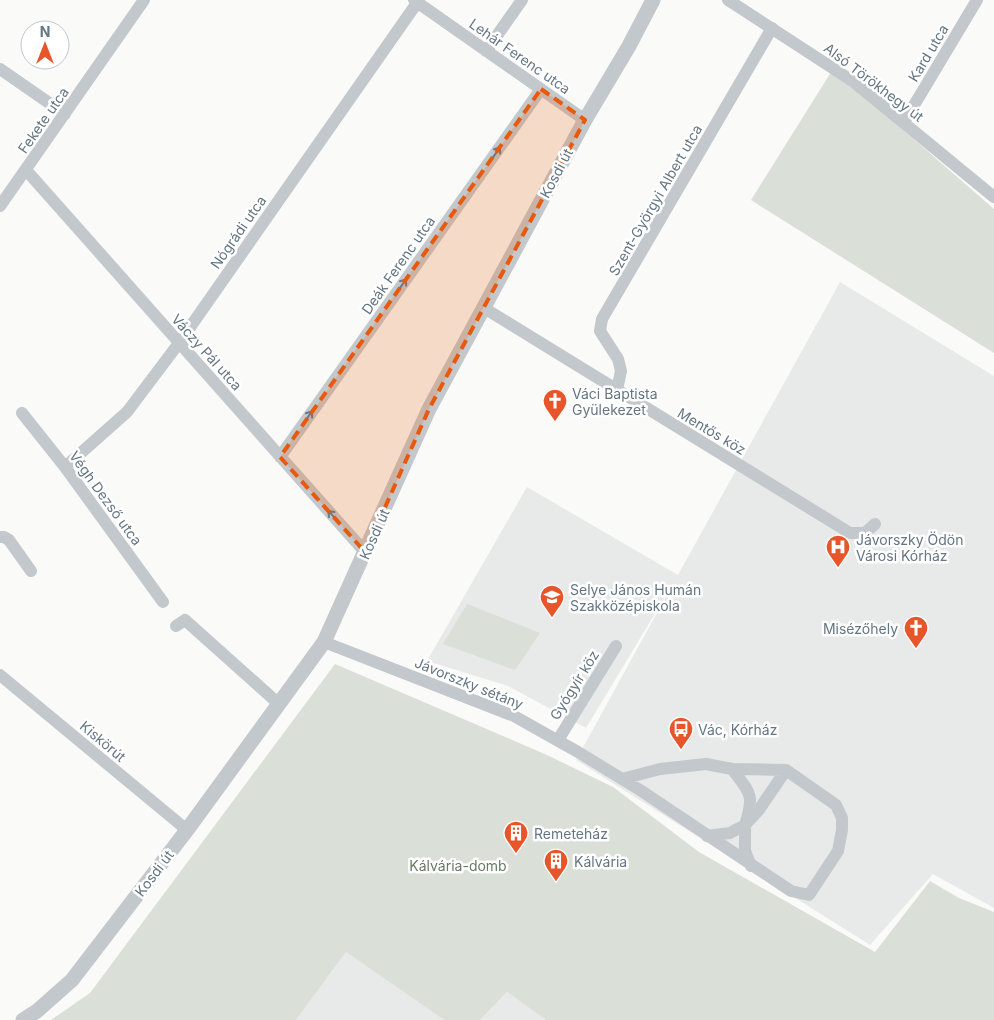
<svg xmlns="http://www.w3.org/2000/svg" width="994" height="1020" font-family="Inter,sans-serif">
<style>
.built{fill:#e8e9e9}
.green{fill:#dadfd7}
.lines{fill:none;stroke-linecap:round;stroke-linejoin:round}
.minor{stroke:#c3c8cc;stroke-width:12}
.tertiary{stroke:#c3c8cc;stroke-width:15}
.oneway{stroke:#697a87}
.marked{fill:#e8590c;fill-opacity:0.2;stroke:#e8590c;stroke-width:4;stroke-dasharray:10 6;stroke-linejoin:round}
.labels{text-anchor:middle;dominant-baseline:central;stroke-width:5;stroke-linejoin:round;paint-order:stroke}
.street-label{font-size:14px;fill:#647683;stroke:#fff}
.poi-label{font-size:14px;fill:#647683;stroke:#fff;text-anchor:start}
.park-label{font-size:14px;fill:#687a64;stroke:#fff}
</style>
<rect width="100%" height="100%" fill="#fafaf8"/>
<path class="built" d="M 840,282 L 994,376 L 994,908 L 933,874 L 870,945 L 576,760 L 674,582 L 586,728 L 508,686 L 427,661 L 527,487 L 678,575 Z
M 346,952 L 444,1020 L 296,1020 Z
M 507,992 L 546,1020 L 480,1020 Z"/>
<path class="green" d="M 833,69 L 994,209 L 994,353 L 751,200 Z
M 467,604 L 540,633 L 515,670 L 443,644 Z
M 335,664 L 547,755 L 613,787 L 699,852 L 875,952 L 930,881 L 959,898 L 994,912 L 994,1020 L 546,1020 L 507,992 L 480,1020 L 444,1020 L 346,952 L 296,1020 L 51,1020 L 90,993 Z"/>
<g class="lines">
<path class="minor" d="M 414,0 L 585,120
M 728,0 L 854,82 L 994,197
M 486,51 L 522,0
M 0,69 L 65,114
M 904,122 L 977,0
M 26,170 L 365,552
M 0,206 L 144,0
M 484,308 L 850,533 L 865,533 L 875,524
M 617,390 L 621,371 L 618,359 L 600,331 L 602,319 L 772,28
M 22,413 L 65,467 L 163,602
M 280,457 L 541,89
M 65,467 L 127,412 L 179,343 L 419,0
M 0,537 L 4,537 L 9,540 L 31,571
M 176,626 L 185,620 L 279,704
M 324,642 L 514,716 L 578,752 L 640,790 L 791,891 L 809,895 L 838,851 L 842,830 L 842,818 L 836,805 L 786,770 L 732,769
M 0,675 L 187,830
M 558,740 L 616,646
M 622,779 L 660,769 L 706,764 L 732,769 C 750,793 755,794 745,825 L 730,833 L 707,836
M 751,866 L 745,851 L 745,825 L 758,811 L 786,770"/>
<path class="tertiary" d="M 23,1020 L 37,1011 L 72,980 L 187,830 L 324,642 L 429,409 L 585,120 L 629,46 L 653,0"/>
</g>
<defs><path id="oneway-shaft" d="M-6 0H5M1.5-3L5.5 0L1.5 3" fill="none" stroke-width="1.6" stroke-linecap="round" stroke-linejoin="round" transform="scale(1.25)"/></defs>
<g class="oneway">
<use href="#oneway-shaft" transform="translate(496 153) rotate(-55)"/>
<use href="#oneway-shaft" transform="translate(402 285) rotate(-55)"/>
<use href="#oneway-shaft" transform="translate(308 417) rotate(-55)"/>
<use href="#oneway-shaft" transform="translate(333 516) rotate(-132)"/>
</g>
<path class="marked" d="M 541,89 L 585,120 L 429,409 L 365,552 L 280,457 Z"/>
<defs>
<symbol id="church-pin" viewBox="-11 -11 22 30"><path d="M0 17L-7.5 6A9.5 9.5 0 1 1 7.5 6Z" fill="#e7552b" stroke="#fff"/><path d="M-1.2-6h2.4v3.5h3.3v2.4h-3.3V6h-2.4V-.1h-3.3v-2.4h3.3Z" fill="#fff"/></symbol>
<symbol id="hospital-pin" viewBox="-11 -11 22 30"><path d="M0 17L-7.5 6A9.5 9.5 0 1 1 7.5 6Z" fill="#e7552b" stroke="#fff"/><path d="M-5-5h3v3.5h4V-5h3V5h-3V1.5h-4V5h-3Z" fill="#fff"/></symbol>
<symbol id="school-pin" viewBox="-11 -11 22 30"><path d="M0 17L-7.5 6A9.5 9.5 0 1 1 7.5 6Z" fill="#e7552b" stroke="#fff"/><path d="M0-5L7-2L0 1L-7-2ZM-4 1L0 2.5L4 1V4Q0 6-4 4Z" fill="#fff"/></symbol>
<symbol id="bus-pin" viewBox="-11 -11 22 30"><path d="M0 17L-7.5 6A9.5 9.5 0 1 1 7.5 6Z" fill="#e7552b" stroke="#fff"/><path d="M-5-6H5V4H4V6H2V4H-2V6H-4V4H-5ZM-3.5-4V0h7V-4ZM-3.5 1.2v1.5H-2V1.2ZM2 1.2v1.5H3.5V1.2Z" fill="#fff"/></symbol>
<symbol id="building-pin" viewBox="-11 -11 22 30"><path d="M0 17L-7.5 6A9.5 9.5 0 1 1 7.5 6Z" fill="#e7552b" stroke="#fff"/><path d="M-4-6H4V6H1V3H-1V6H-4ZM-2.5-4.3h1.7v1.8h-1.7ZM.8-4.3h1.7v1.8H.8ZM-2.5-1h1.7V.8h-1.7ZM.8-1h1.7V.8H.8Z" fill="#fff"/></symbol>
</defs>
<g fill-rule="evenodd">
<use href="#church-pin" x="541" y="387" width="28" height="38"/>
<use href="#hospital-pin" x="824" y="533" width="28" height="38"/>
<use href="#school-pin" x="538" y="583" width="28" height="38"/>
<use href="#church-pin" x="902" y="614" width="28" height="38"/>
<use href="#bus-pin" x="667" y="715" width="28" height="38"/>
<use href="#building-pin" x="502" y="819" width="28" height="38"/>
<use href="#building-pin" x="542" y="847" width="28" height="38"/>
</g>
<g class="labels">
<g class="street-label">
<text transform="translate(928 53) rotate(-59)">Kard utca</text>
<text transform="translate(520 56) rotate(35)">Lehár Ferenc utca</text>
<text transform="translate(874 82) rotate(37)">Alsó Törökhegy út</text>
<text transform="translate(43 120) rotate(-55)">Fekete utca</text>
<text transform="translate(556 173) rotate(-62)">Kosdi út</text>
<text transform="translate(655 200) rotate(-60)">Szent-Györgyi Albert utca</text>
<text transform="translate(238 232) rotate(-55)">Nógrádi utca</text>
<text transform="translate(398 265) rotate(-55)">Deák Ferenc utca</text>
<text transform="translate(207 352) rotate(48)">Váczy Pál utca</text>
<text transform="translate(712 431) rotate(31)">Mentős köz</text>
<text transform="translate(106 498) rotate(54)">Végh Dezső utca</text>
<text transform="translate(374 534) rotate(-66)">Kosdi út</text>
<text transform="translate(469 683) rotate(22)">Jávorszky sétány</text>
<text transform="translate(574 685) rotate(-58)">Gyógyír köz</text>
<text transform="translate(103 741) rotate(40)">Kiskörút</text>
<text transform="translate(154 873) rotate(-53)">Kosdi út</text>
</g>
<g class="poi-label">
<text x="572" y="393">Váci Baptista<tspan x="572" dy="16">Gyülekezet</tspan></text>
<text x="856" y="539">Jávorszky Ödön<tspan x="856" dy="16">Városi Kórház</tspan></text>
<text x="570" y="589">Selye János Humán<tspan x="570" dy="16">Szakközépiskola</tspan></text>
<text x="898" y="628" text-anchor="end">Misézőhely</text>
<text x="698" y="729">Vác, Kórház</text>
<text x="534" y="833">Remeteház</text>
<text x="574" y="861">Kálvária</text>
</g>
<g class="park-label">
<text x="458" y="865">Kálvária-domb</text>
</g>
</g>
<g transform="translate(45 45)"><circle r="24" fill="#ffffff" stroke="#c1c8cd"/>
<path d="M0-4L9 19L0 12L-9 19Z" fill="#e7552b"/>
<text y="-8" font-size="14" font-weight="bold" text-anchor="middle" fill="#647683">N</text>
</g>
</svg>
